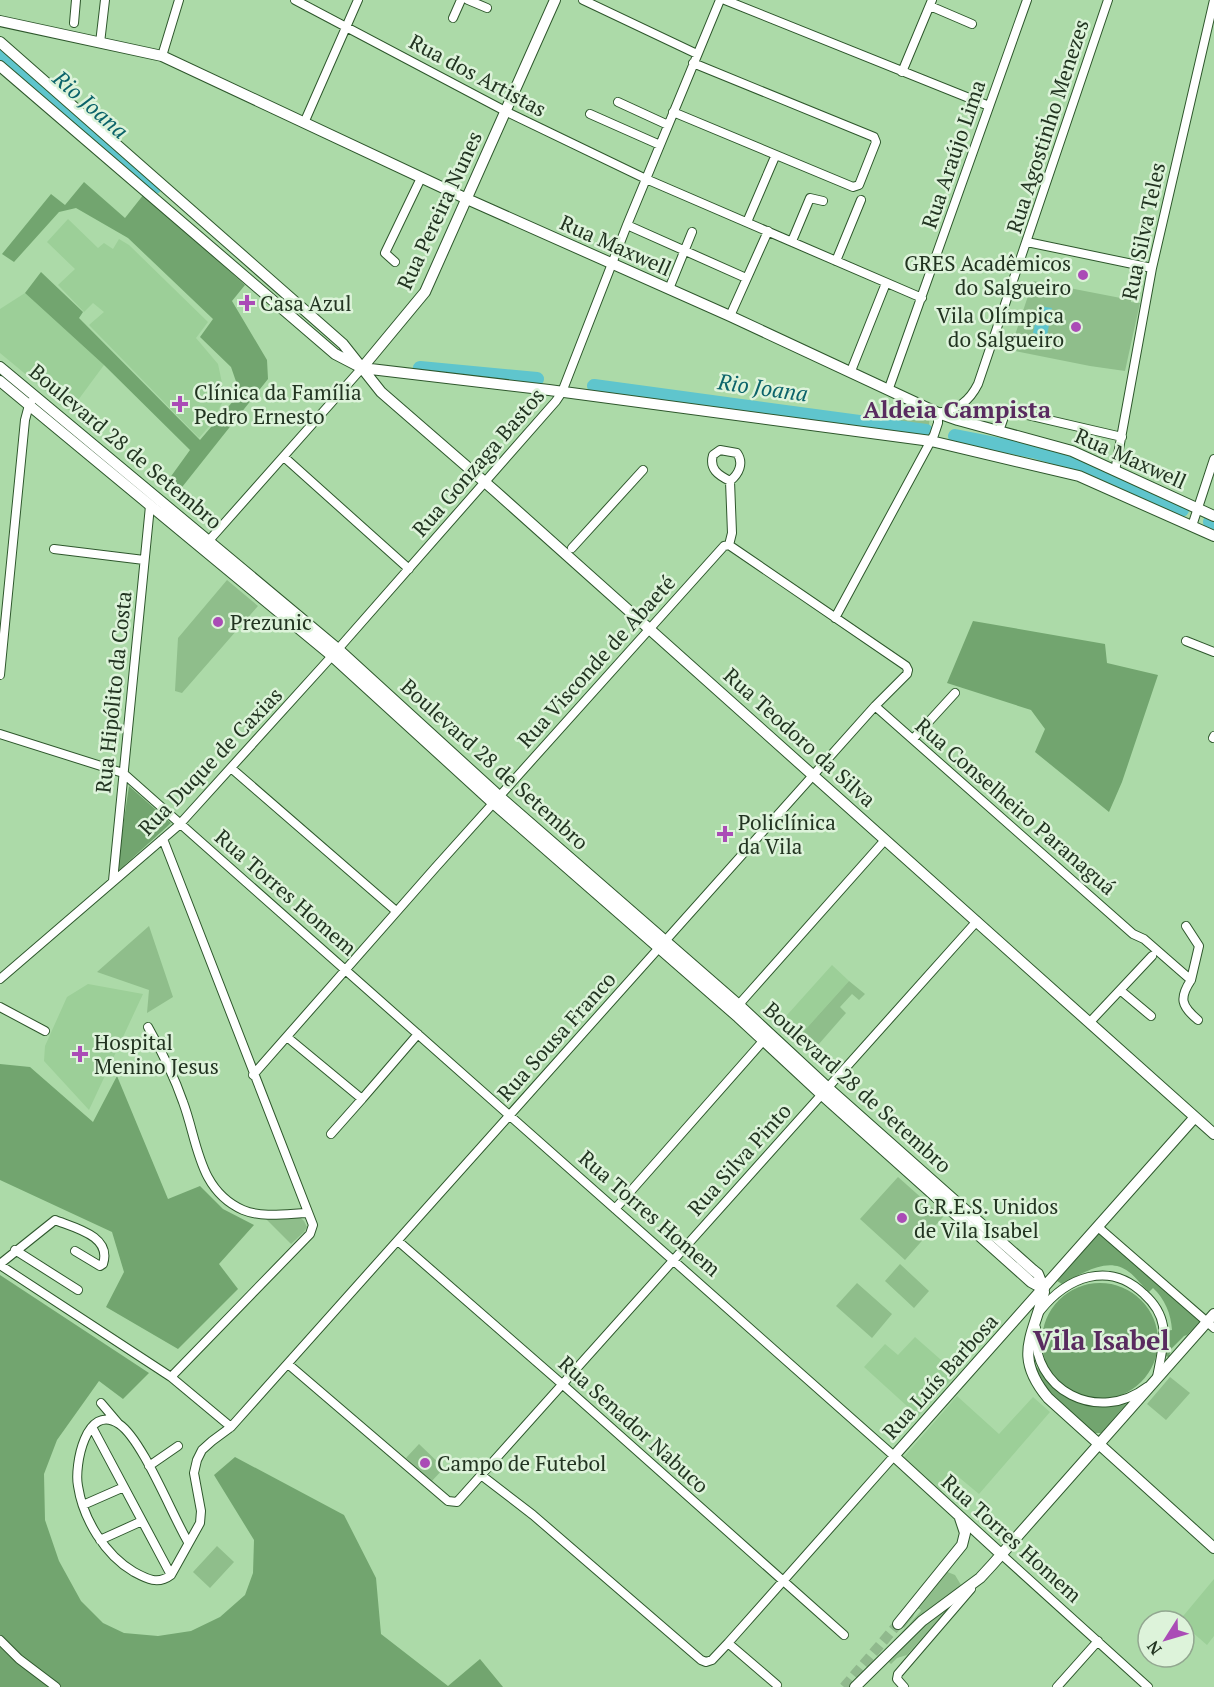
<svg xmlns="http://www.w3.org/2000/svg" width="1214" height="1687" font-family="'PT Serif',serif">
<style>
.built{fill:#9ccf98}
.green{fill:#8fbe8b}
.forest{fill:#72a56f}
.water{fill:#5fc5cd}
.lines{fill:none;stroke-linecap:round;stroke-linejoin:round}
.river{stroke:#5fc5cd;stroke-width:14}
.major-tunnel{stroke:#90b98d;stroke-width:10;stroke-dasharray:10 5;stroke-linecap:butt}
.minor-casing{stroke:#2e572c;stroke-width:10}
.major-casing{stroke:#2e572c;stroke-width:12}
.minor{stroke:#fff;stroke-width:8}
.major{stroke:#fff;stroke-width:10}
.poi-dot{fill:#aa4cb6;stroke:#ddf3da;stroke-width:2}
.labels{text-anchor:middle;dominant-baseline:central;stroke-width:5;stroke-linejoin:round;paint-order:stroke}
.street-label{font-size:21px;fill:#223421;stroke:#ddf3da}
.poi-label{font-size:21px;fill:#223421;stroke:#ddf3da;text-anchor:start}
.water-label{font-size:22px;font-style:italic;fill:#0b636a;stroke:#ddf3da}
.quarter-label{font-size:24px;font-weight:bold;fill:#592b5f;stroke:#ddf3da}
.district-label{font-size:27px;font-weight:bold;fill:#592b5f;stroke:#ddf3da}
</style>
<rect width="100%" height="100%" fill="#acdaa8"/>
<path class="built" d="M 68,219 L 98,248 L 104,243 L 113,249 L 119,239 L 129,245 L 208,322 L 196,338 L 218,364 L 225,397 L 212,423 L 199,438 L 89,325 L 104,312 L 93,303 L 84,312 L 58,285 L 75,269 L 47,242 Z
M 25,293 L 104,365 L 70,411 L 0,353 L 0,309 Z
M 832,965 L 849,981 L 796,1040 L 779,1024 Z
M 88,984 L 143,994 L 89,1110 L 44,1061 L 45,1046 L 67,997 Z
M 915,1337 L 957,1374 L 918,1416 L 864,1367 L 885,1344 L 898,1355 Z
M 957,1396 L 999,1434 L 1033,1397 L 1050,1412 L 979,1494 L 955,1474 L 940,1490 L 904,1457 Z
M 1214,1579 L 1214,1636 L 1207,1645 L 1184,1625 L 1184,1621 L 1179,1621 Z"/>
<path class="green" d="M 1033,281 L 1131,300 L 1131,302 L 1140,303 L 1125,371 L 1090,366 L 1010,350 Z
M 908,404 L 930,414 L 929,425 L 878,418 L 904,415 Z
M 227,580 L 258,606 L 182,693 L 175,691 L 178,638 Z
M 149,926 L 173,997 L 147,1013 L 149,990 L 97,972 Z
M 849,981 L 865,994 L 859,1000 L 852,994 L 840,1007 L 846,1013 L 811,1053 L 796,1040 Z
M 898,1177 L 943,1217 L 905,1260 L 860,1219 Z
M 300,1217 L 304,1221 L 307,1227 L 304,1232 L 291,1244 L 265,1218 Z
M 900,1264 L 929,1291 L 914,1308 L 885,1281 Z
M 857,1283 L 892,1314 L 872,1338 L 836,1306 Z
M 1170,1377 L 1190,1393 L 1166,1420 L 1147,1404 Z
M 419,1444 L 444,1468 L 431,1482 L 406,1458 Z
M 217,1546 L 234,1562 L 210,1588 L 193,1572 Z
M 945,1571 L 955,1575 L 961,1585 L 926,1611 L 884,1652 L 921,1611 L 920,1609 L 916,1609 L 913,1617 L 904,1628 L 902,1624 Z
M 954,1602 L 907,1655 L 897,1658 L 891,1664 L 888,1661 L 930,1619 Z"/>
<path class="forest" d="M 84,182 L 125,218 L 144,194 L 245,285 L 232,301 L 267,360 L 268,379 L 175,496 L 164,486 L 190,450 L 104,365 L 25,293 L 41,272 L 83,312 L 79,318 L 200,440 L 240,393 L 231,367 L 200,337 L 213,319 L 128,238 L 76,208 L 59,212 L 14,262 L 2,254 L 51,194 L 65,205 Z
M 973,621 L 1105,644 L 1107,663 L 1158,675 L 1122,782 L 1109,812 L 1035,752 L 1045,729 L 1031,710 L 947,683 Z
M 129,786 L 171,823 L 116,873 Z
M 0,1064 L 30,1067 L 93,1122 L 117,1076 L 168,1199 L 200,1186 L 223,1209 L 254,1225 L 219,1264 L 238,1289 L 178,1349 L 106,1307 L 124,1272 L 112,1232 L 0,1180 Z
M 1099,1233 L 1200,1321 L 1187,1335 L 1184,1336 L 1171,1349 L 1169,1357 L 1164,1356 L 1166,1331 L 1172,1330 C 1171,1314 1165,1299 1153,1288 L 1149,1292 C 1142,1286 1136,1277 1129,1272 C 1108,1255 1082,1274 1062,1284 L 1057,1281 Z
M 0,1275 L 149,1373 L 123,1399 L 99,1381 L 57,1440 L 44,1474 L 45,1520 L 59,1561 L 81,1601 L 103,1623 L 124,1633 L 158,1636 L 191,1631 L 220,1617 L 245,1595 L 253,1573 L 254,1540 L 214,1475 L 235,1457 L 344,1515 L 376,1578 L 381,1634 L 448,1686 L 480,1659 L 503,1687 L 0,1687 Z
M1042 1341a58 58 0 1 1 116 0a58 58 0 1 1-116 0Z
M 1036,1366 L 1051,1385 L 1064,1396 L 1078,1403 L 1098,1407 L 1127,1403 L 1101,1433 L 1095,1433 L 1049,1391 L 1035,1367 Z"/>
<path class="water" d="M 1039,306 L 1052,308 L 1047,336 L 1033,333 Z"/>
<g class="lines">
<path class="river" d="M 0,54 L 155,187
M 420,368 L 537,379
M 594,386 L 926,431
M 955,436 L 1036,452 L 1081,465 L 1182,510
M 1210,522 L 1214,524"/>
<path class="major-tunnel" d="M 844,1687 L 898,1624"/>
<defs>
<path id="minor" d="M 295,0 L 507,112 L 646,179 L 922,298
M 468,0 L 487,8
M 583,0 L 697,54
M 725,0 L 989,106
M 930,6 L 972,24
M 453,18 L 461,0
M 74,23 L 76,0
M 100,43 L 105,0
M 162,56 L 179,0
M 902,72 L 932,0
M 618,102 L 668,125
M 673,112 L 853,187 L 859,185 L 876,142 L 874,137 L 693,63
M 590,114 L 660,145
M 304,123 L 358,0
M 747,222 L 774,159
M 627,225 L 746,278
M 792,241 L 810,198 L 823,201
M 1027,242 L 1152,268
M 836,261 L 861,200
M 395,262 L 385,253 L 421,178
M 669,289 L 692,232
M 730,316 L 768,231
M 851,371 L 886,283
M 889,388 L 1027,0
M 999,431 L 1005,414 L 1010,411 L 1122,437
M 720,450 L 737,453 C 744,463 739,474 730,481 C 718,475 709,469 713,455 Z
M 284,457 L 409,569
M 1115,471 L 1152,268 L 1214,0
M 1192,526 L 1214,459
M 205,545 L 362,368
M 729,545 L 732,533 L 730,481
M 572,548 L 643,470
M 54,549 L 144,560
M 835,618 L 934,435 L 938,423 L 938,413 C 958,409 969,402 978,384 L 1108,0
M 1186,641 L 1214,652
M 0,675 L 25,420 L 29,405 L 31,402
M 875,706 L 1133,934 L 1144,939 L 1191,980 C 1179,998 1181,1006 1198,1020
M 0,734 L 123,773 L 894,1456 L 728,1643 L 712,1660 L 706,1662 L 701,1660 L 533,1515 L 481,1475
M 1213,738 L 1214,736
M 913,739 L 955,693
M 231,768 L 396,911
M 163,839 L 313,1225 L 310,1234 L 171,1377 L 231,1427
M 113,881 L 150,506
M 1186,926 L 1199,946 L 1191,980
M 0,979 L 179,825 L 332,656 L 556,401 L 562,392 L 627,225 L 720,0
M 1120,990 L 1151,1016
M 0,1007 L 45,1031
M 739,1009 L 742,1001 L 885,840
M 1090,1022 L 1152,956
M 148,1027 C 161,1050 174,1076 183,1102 C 198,1142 198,1190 243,1210 C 262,1218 286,1214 306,1213
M 287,1037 L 362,1099 L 418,1034
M 253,1075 L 435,868 L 724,546 L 729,545
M 331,1134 L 362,1099
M 615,1209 L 764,1040
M 1098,1227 L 1214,1328
M 398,1241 L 562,1384 L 844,1635
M 15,1250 L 78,1290
M 0,1264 L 55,1220 C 75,1228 112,1236 103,1264 L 100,1266 L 75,1251
M 0,1265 L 171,1377
M 1040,1311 C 1067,1277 1109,1260 1144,1294 C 1153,1302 1161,1314 1163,1326 C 1165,1343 1160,1361 1157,1377
M 1036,1328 C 1030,1391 1099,1424 1147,1387
M 288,1364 L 448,1501 L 457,1502 L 977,921
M 101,1403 L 118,1423
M 92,1427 L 171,1575
M 149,1466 L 178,1446
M 83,1505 L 124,1487
M 100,1540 L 142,1521
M 188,1542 C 172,1515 142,1439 119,1424 C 86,1402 74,1466 78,1486 C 83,1519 105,1555 134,1572 C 147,1579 158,1585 171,1575 L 200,1523 L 201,1511 L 194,1473 L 197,1460 L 202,1450 L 212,1441 L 231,1427 L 875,706 L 907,674 L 908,670 L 906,666 L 729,545
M 1002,1555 L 1148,1687
M 0,1640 L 19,1659 L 56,1687
M 728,1643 L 777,1685
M 904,1687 L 897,1679 L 898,1674 L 971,1589
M 1057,1687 L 1098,1641"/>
<path id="major" d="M 0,21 L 162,56 L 467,199 L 730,316 L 938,413 L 958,420 L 1072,451 L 1214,516
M 0,42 L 343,344 L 381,392 L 495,491 L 1214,1134
M 0,66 L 335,354 L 362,368 L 549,390 L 931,441 L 1079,476 L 1214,536
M 0,367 L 338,649 L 499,796 L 740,1006 L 827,1087 L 1033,1270 L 1038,1274 L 1044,1289
M 362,368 L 425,292 L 555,0
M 0,381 L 332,656 L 493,803 L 738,1017 L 821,1094 L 1031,1282 L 1044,1289
M 1044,1292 C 1033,1337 1013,1356 1048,1398 L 1214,1548
M 1002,1555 L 894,1456 L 1195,1117
M 898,1624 L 962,1545 L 965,1533 L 960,1518
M 855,1687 L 922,1621 L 980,1578 L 992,1565 L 1214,1314"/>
</defs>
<use href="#minor" class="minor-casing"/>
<use href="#major" class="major-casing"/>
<use href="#minor" class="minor"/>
<use href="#major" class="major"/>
</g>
<g class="poi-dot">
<circle cx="1083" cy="275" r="6"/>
<path d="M244 294h6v6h6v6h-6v6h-6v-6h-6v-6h6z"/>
<circle cx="1076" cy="327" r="6"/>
<path d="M177 395h6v6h6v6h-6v6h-6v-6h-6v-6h6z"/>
<circle cx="218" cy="622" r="6"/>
<path d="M722 825h6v6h6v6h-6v6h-6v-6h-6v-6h6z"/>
<path d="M77 1045h6v6h6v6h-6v6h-6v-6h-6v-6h6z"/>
<circle cx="902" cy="1218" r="6"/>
<circle cx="425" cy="1463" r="6"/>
</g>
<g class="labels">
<g class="street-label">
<text transform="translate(478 75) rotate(28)">Rua dos Artistas</text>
<text transform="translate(1047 126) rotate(-72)">Rua Agostinho Menezes</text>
<text transform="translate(953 154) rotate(-71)">Rua Araújo Lima</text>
<text transform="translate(439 210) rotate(-65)">Rua Pereira Nunes</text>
<text transform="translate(1143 231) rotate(-78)">Rua Silva Teles</text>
<text transform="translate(616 245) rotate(24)">Rua Maxwell</text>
<text transform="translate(126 446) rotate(40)">Boulevard 28 de Setembro</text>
<text transform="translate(1131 458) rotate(24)">Rua Maxwell</text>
<text transform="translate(478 462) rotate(-49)">Rua Gonzaga Bastos</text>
<text transform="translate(596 661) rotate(-48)">Rua Visconde de Abaeté</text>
<text transform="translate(113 692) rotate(-84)">Rua Hipólito da Costa</text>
<text transform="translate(800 737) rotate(42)">Rua Teodoro da Silva</text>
<text transform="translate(210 761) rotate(-46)">Rua Duque de Caxias</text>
<text transform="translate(495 764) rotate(42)">Boulevard 28 de Setembro</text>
<text transform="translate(1016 806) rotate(41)">Rua Conselheiro Paranaguá</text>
<text transform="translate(286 892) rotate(41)">Rua Torres Homem</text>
<text transform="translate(556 1036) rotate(-48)">Rua Sousa Franco</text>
<text transform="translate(858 1087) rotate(42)">Boulevard 28 de Setembro</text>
<text transform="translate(739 1159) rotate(-48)">Rua Silva Pinto</text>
<text transform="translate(650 1213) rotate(41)">Rua Torres Homem</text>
<text transform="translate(940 1376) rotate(-48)">Rua Luís Barbosa</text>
<text transform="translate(634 1424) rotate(42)">Rua Senador Nabuco</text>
<text transform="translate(1012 1538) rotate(42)">Rua Torres Homem</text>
</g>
<g class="poi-label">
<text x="1071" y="263" text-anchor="end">GRES Acadêmicos<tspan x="1071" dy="24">do Salgueiro</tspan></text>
<text x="260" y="303">Casa Azul</text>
<text x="1064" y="315" text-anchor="end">Vila Olímpica<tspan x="1064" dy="24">do Salgueiro</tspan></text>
<text x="194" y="392">Clínica da Família<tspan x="194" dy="24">Pedro Ernesto</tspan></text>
<text x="230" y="622">Prezunic</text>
<text x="738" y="822">Policlínica<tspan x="738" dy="24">da Vila</tspan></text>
<text x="94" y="1042">Hospital<tspan x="94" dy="24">Menino Jesus</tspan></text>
<text x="914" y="1206">G.R.E.S. Unidos<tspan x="914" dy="24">de Vila Isabel</tspan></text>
<text x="437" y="1463">Campo de Futebol</text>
</g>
<g class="water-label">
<text transform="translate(91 104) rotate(41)">Rio Joana</text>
<text transform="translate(763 387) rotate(8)">Rio Joana</text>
</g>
<g class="quarter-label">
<text x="957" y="409">Aldeia Campista</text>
</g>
<g class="district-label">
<text x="1101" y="1340">Vila Isabel</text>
</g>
</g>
<g transform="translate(1166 1639) rotate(233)"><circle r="28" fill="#ddf3da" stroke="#92a790" stroke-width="1.5"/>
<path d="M0-4.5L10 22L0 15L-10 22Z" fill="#aa4cb6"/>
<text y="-9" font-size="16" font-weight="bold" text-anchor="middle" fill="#223421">N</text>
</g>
</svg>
